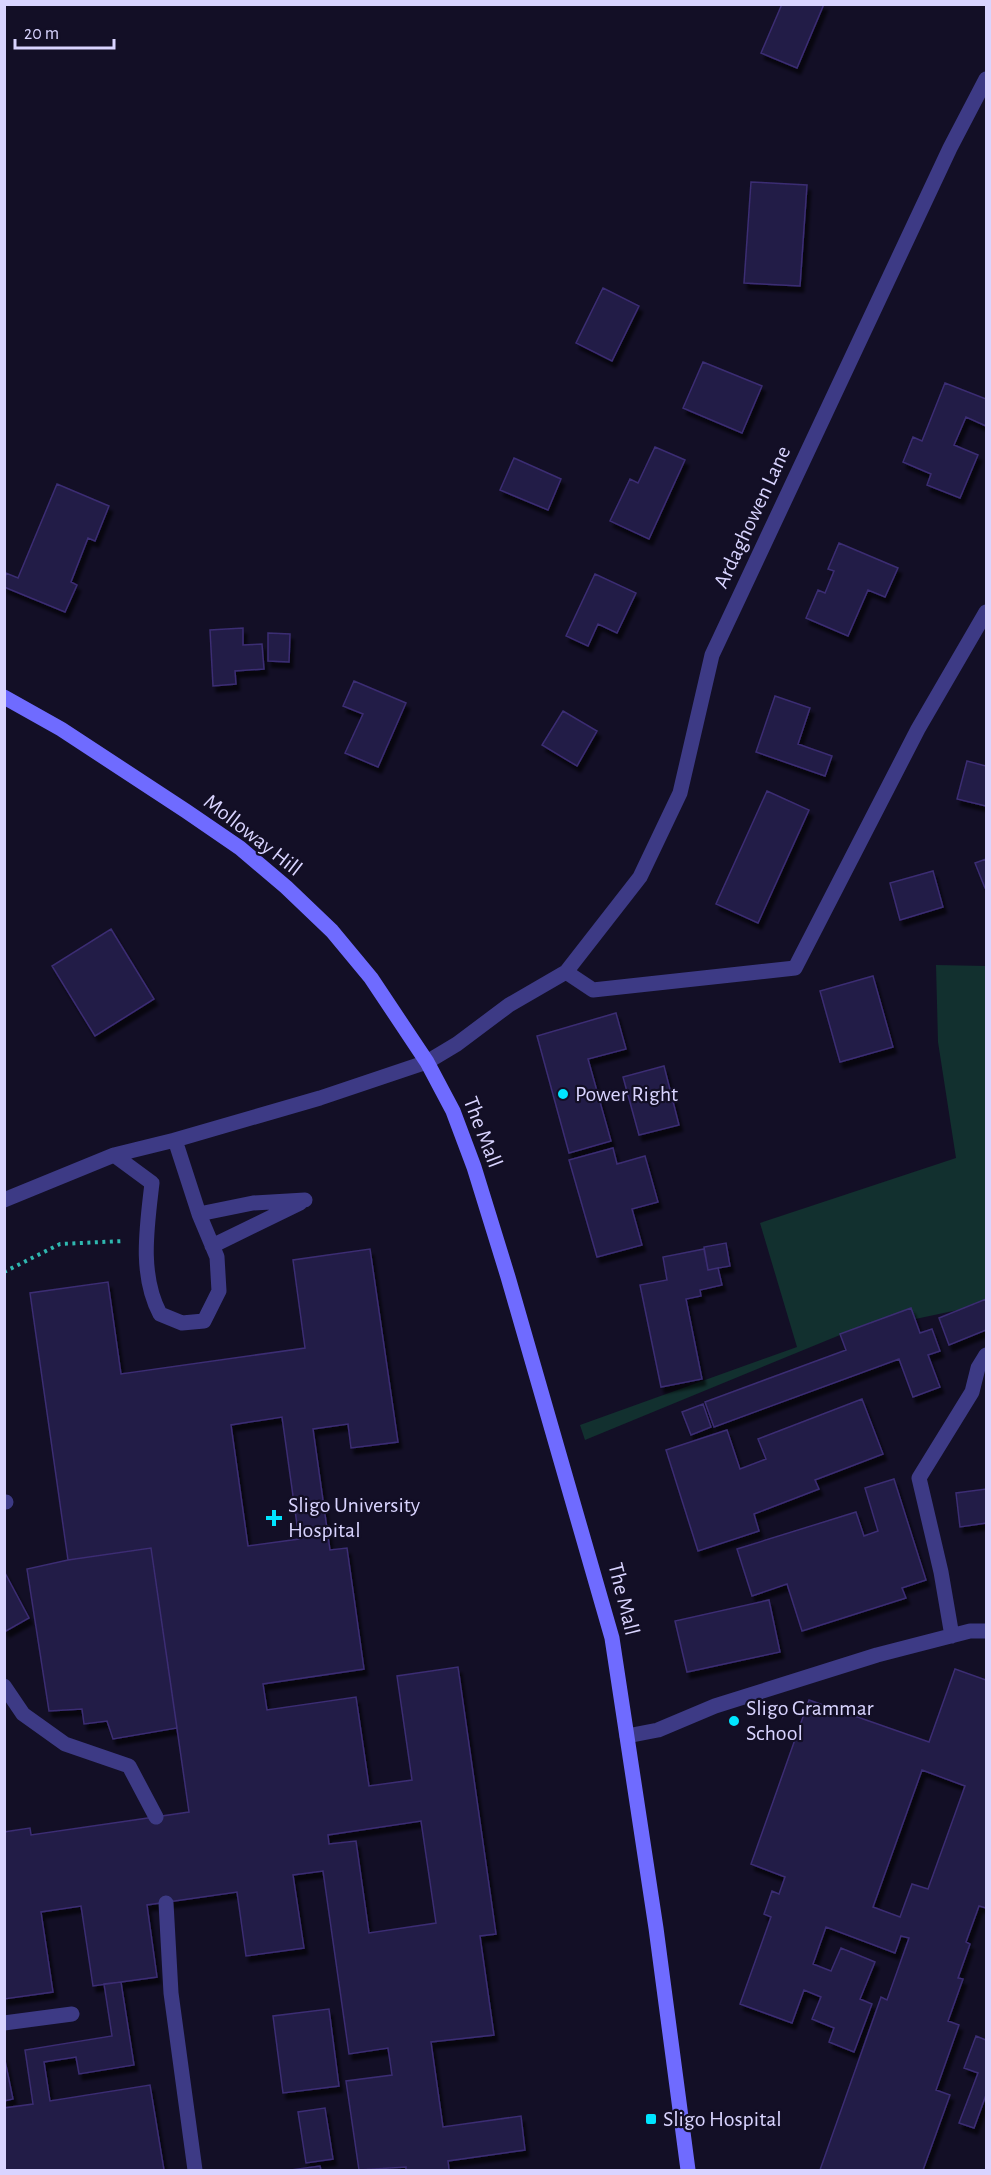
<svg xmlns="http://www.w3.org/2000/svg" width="991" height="2175" font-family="'Alegreya Sans',sans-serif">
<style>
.green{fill:#12302f}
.building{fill:#241b47;stroke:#3b2d73;stroke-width:1.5;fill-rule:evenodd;filter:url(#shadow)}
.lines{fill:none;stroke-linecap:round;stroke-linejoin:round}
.path{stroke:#2fb8b0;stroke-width:4;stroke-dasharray:3 4.5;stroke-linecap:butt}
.service{stroke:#3d3a85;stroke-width:15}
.minor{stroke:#3d3a85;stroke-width:15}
.secondary{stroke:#6f6bff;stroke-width:15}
.poi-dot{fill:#00e5ff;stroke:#130f26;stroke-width:2}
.labels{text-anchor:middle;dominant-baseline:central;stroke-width:4.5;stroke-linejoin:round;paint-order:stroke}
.street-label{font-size:22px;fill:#d9d4ff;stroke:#130f26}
.poi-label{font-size:22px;fill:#d9d4ff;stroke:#130f26;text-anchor:start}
</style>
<defs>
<filter id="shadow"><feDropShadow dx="3.5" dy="6" stdDeviation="1.5" flood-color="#0009"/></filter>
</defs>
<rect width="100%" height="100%" fill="#130f26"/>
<path class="green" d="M 936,965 L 986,966 L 986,1304 L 840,1335 L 585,1440 L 580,1425 L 797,1347 L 760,1223 L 956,1158 L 938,1042 Z"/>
<path class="building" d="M 782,4 L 824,4 L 797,68 L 761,53 Z
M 751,182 L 807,185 L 800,286 L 744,283 Z
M 603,288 L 639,306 L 612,361 L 576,343 Z
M 703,362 L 762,386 L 742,433 L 683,408 Z
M 945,383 L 986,399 L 986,426 L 966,417 L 954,445 L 978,455 L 960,498 L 927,485 L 931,474 L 903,462 L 913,437 L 922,441 Z
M 655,447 L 685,460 L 649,539 L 610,521 L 630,479 L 638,483 Z
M 514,458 L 561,479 L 548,510 L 500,490 Z
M 57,484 L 109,506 L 95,541 L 88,538 L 71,582 L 77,585 L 65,612 L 4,587 L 6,573 L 18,578 Z
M 839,543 L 898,568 L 885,597 L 868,590 L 848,636 L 806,618 L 818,590 L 825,593 L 834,571 L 828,569 Z
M 595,574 L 636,593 L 617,633 L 598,624 L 588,646 L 566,636 Z
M 243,628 L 243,645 L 262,644 L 264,669 L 235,671 L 236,684 L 213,686 L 210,630 Z
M 268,633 L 290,634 L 289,662 L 268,661 Z
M 354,681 L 406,703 L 378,767 L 345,753 L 363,714 L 343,706 Z
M 775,696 L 810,708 L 798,744 L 832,756 L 825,776 L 756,752 Z
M 563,711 L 597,731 L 577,766 L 542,745 Z
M 967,761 L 986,766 L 986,806 L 957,799 Z
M 767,791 L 809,810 L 758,923 L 716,904 Z
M 986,859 L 986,888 L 985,888 L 975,863 Z
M 933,871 L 943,907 L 900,920 L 890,883 Z
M 111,929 L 154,999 L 95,1036 L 52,966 Z
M 873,976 L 893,1047 L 840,1062 L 820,991 Z
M 616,1013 L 626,1049 L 588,1059 L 611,1141 L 569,1153 L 537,1036 Z
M 664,1066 L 679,1125 L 639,1135 L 623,1077 Z
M 613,1148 L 617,1164 L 645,1156 L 658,1202 L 632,1209 L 642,1245 L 597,1257 L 569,1160 Z
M 726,1243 L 730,1266 L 708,1270 L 704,1247 Z
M 370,1249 L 398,1442 L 351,1448 L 348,1424 L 313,1429 L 330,1550 L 347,1548 L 364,1669 L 263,1684 L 267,1710 L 356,1697 L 369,1786 L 412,1780 L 397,1676 L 458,1667 L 496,1934 L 480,1936 L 494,2035 L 431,2042 L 443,2127 L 521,2116 L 525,2150 L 448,2161 L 449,2170 L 406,2170 L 406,2167 L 359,2170 L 346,2081 L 392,2075 L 388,2048 L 349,2054 L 323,1871 L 293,1875 L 304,1948 L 246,1956 L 237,1892 L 147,1905 L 157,1977 L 121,1982 L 93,1986 L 81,1906 L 41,1912 L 53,1992 L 4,1999 L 4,1832 L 30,1828 L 31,1835 L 189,1812 L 151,1548 L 68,1560 L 30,1293 L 108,1282 L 121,1374 L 305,1348 L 293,1260 ZM 282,1417 L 299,1539 L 248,1546 L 231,1425 ZM 421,1821 L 436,1923 L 369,1933 L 356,1841 L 329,1844 L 328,1835 Z
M 704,1249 L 708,1270 L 718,1268 L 722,1285 L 700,1290 L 701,1296 L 686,1299 L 702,1379 L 661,1387 L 640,1285 L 667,1280 L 663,1257 Z
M 986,1299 L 986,1330 L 949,1345 L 939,1318 Z
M 911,1308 L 920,1333 L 932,1329 L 940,1351 L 928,1355 L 940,1387 L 913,1397 L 899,1359 L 714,1427 L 705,1402 L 846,1350 L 840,1334 Z
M 862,1399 L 883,1454 L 815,1480 L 819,1489 L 754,1514 L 759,1531 L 698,1551 L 666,1450 L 727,1430 L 740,1469 L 766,1459 L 758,1439 Z
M 703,1404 L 711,1427 L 691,1435 L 682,1412 Z
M 894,1479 L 926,1580 L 902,1588 L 906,1598 L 802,1631 L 787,1584 L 752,1596 L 737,1549 L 856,1512 L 864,1536 L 878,1531 L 865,1488 Z
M 986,1489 L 986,1523 L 960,1527 L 956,1493 Z
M 151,1548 L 177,1728 L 113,1739 L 107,1721 L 84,1724 L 82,1709 L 49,1711 L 27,1569 L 68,1560 Z
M 4,1571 L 29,1618 L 6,1631 L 4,1628 Z
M 769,1600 L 780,1652 L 687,1672 L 675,1621 Z
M 955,1669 L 986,1680 L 986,1908 L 979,1906 L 966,1942 L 970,1944 L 958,1978 L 963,1979 L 948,2021 L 959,2025 L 936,2090 L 950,2095 L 923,2170 L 820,2170 L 881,1997 L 887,2000 L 909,1938 L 901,1936 L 895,1953 L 826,1927 L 813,1964 L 831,1971 L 841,1948 L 875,1962 L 860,1999 L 872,2004 L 854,2052 L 829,2042 L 834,2028 L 812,2019 L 821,1997 L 804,1990 L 792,2023 L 740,2004 L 771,1917 L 764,1914 L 772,1891 L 779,1894 L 785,1877 L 751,1864 L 809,1700 L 929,1742 ZM 922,1770 L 965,1786 L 928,1889 L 912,1884 L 900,1917 L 873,1907 Z
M 121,1982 L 134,2065 L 79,2074 L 76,2057 L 44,2062 L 50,2101 L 150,2085 L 164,2170 L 4,2170 L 4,2108 L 33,2104 L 25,2050 L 112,2036 L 104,1984 Z
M 329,2009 L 339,2086 L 283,2093 L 273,2016 Z
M 976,2036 L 986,2040 L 986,2095 L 974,2128 L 959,2123 L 978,2073 L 964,2068 Z
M 4,2056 L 13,2099 L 4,2101 Z
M 325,2108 L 333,2159 L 306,2163 L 298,2112 Z
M 320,2166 L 321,2170 L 291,2170 Z"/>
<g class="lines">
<path class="path" d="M 4,1272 L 60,1244 L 123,1241"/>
<path class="service" d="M 114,1155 L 152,1183 C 147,1227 139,1274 160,1314 L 182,1323 L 204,1321 L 219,1291 L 217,1257 L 199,1214 L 175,1140
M 4,1200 L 114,1155 L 175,1140 L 320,1098 L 427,1062
M 199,1214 L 253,1203 L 305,1200
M 212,1246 L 300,1203
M 4,1502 L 6,1502
M 952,1636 L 941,1572 L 919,1478 L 972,1392 L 978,1368 L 986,1355
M 4,1686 L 23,1714 L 65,1744 L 129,1766 L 156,1817
M 627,1736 L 658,1730 L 715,1706 L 877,1655 L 970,1631 L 986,1631
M 166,1903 L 171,1993 L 195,2170
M 4,2023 L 72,2014"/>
<path class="minor" d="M 566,972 L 640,877 L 680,793 L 712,655 L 950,148 L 986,79
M 427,1062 L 457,1044 L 509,1005 L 566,972 L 593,990 L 795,968 L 918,729 L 986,612"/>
<path class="secondary" d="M 4,697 L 61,729 L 186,811 L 240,848 L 286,887 L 332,931 L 371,978 L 427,1062 L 453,1111 L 474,1167 L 508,1277 L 612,1638 L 656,1928 L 688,2170"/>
</g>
<g class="poi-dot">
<circle cx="563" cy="1094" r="6"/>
<path d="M271 1509h6v6h6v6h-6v6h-6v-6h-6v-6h6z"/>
<circle cx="734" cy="1721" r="6"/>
<rect x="645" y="2113" width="12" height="12" rx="3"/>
</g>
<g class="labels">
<g class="street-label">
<text transform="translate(752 517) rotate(-65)">Ardaghowen Lane</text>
<text transform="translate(253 835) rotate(38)">Molloway Hill</text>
<text transform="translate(483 1132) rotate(69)">The Mall</text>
<text transform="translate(624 1599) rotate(76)">The Mall</text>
</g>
<g class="poi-label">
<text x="575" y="1094">Power Right</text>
<text x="288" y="1505">Sligo University<tspan x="288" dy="25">Hospital</tspan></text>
<text x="746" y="1708">Sligo Grammar<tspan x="746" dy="25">School</tspan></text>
<text x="663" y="2119">Sligo Hospital</text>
</g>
</g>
<rect width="991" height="2175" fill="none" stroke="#d9d4ff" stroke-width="12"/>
<path d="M15 39v9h99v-9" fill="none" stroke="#d9d4ff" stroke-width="3"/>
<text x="24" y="39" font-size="18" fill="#d9d4ff" stroke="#130f26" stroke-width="4.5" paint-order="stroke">20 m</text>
</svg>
